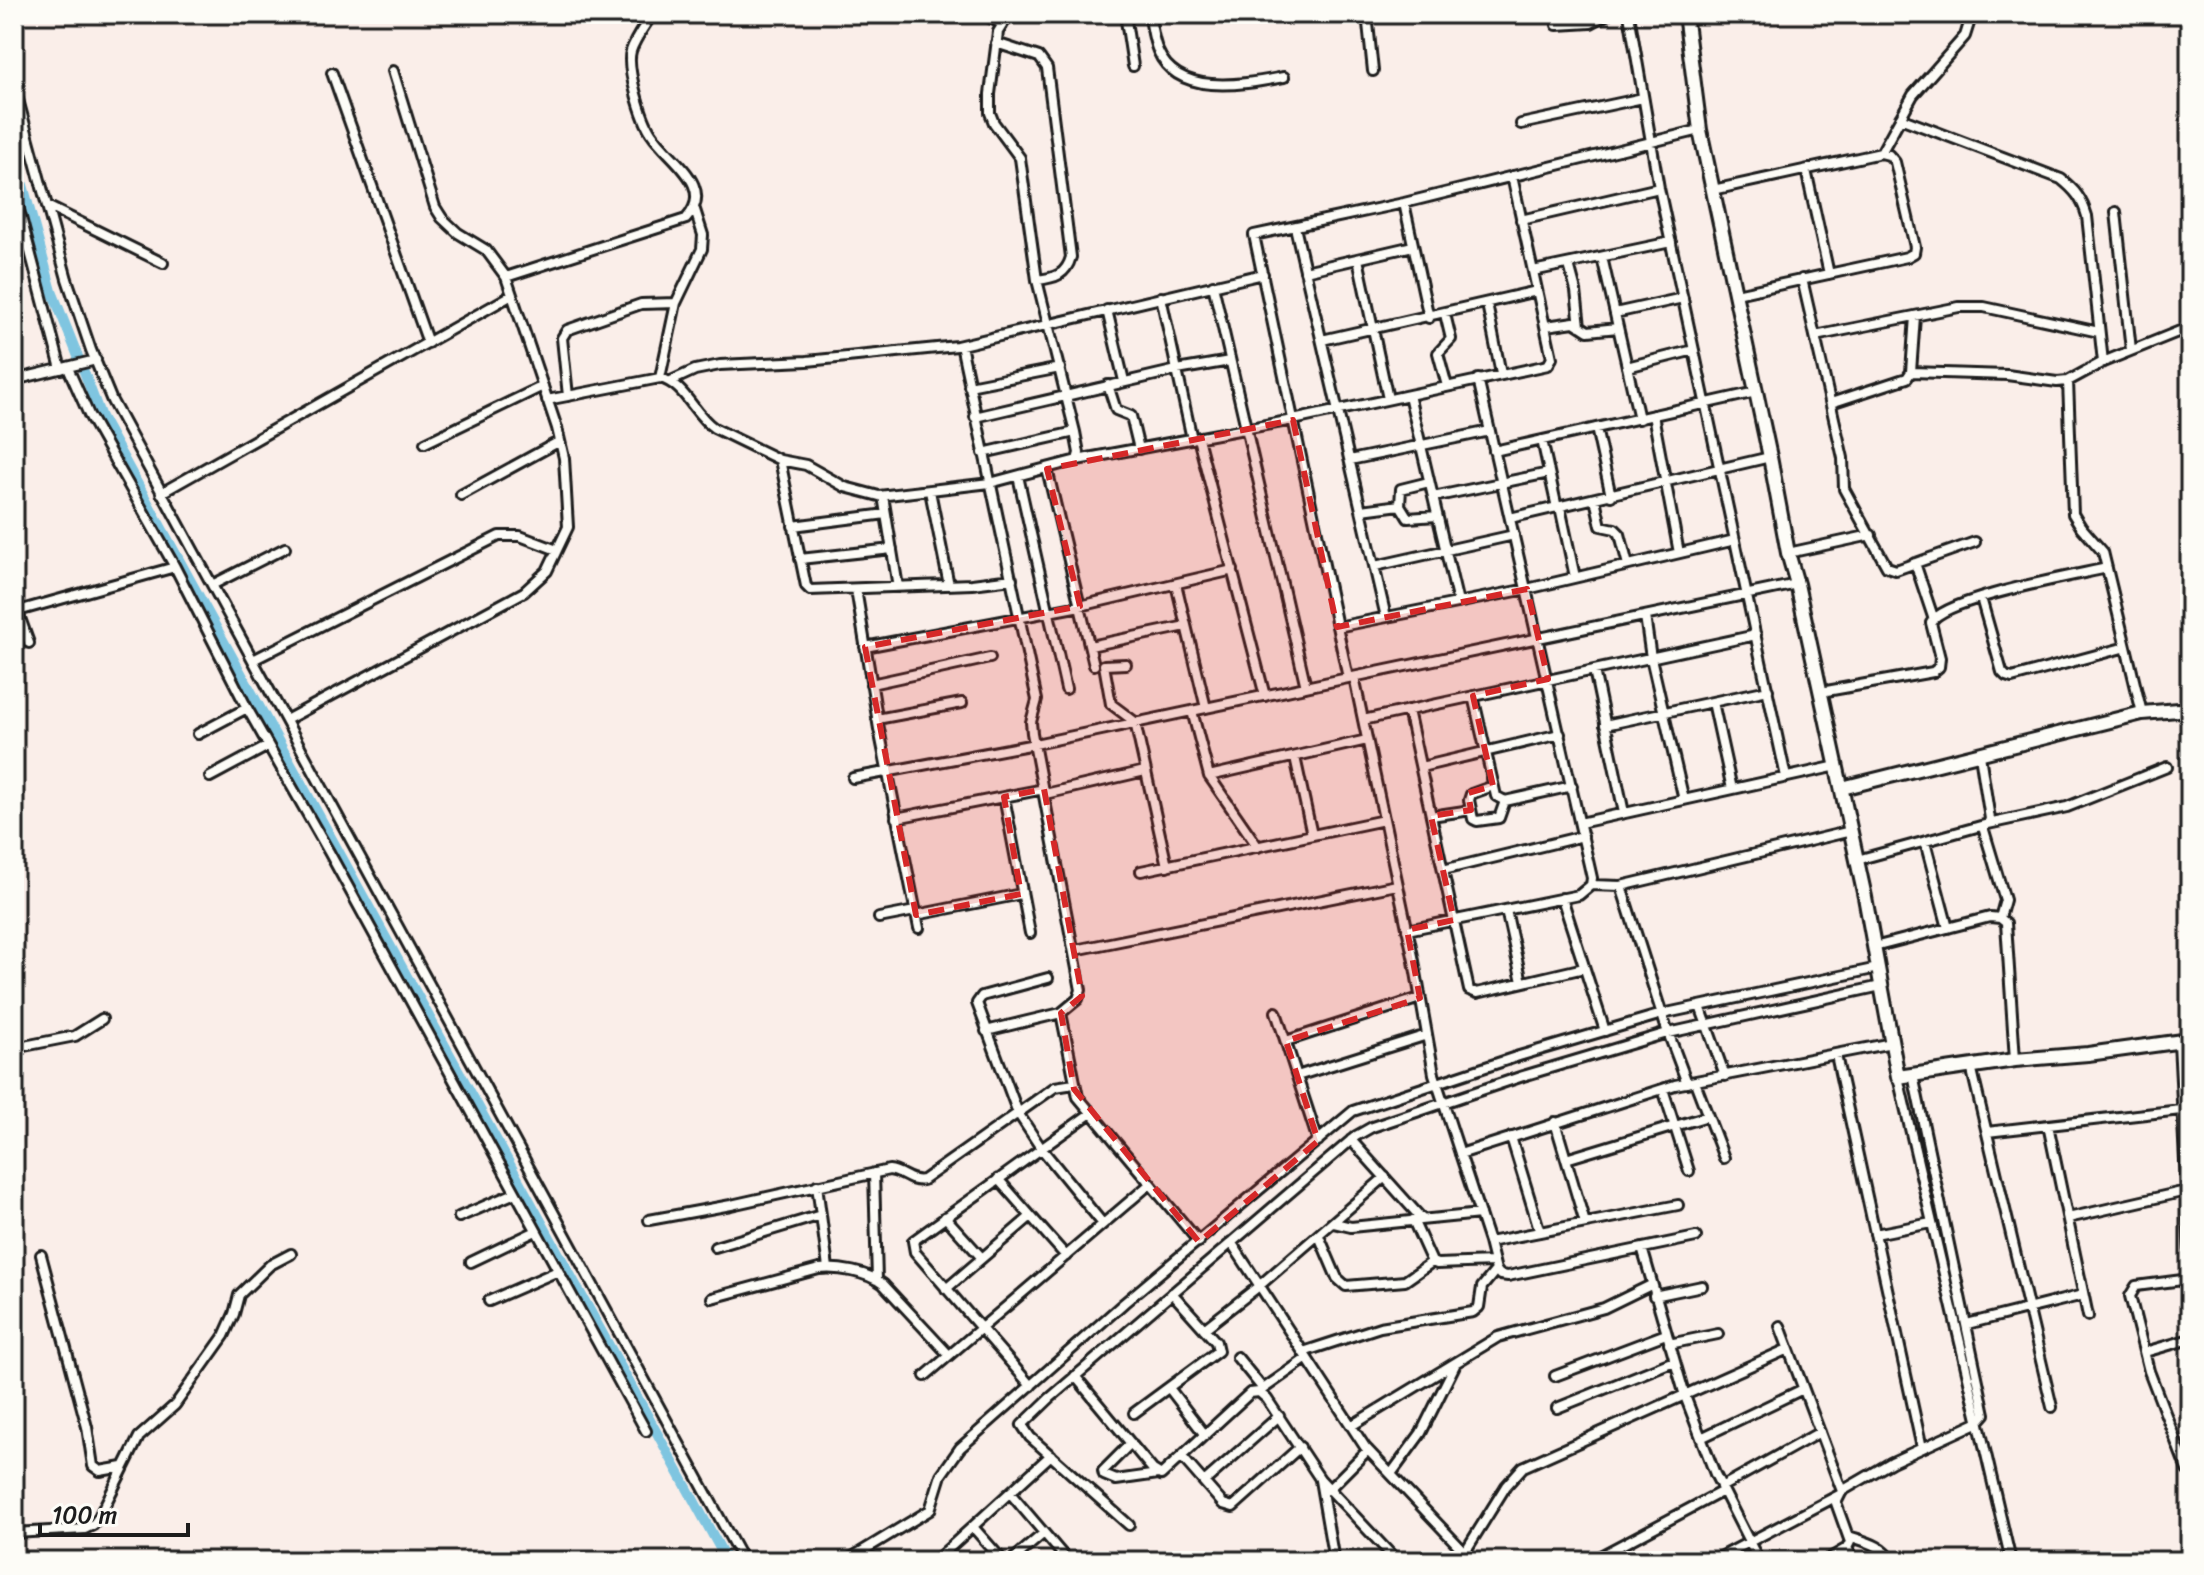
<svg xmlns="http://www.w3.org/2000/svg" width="2204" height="1575" font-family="Sriracha,sans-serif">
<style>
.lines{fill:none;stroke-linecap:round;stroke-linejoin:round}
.canal{stroke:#7fc5e0;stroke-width:10}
.street-casing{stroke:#1c1c1c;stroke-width:14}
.secondary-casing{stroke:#1c1c1c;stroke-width:18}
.street{stroke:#fdfcf7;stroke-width:8}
.secondary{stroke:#fdfcf7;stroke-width:12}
.marked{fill:#d62828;fill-opacity:0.2;stroke:#d62828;stroke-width:6;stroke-dasharray:16 10;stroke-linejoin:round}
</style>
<rect width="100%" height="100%" fill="#faeee9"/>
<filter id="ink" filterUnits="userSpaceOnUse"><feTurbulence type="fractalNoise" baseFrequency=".0125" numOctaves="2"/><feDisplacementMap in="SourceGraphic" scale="16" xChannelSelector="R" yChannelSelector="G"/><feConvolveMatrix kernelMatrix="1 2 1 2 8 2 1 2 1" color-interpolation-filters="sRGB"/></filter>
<g filter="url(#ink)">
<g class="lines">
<path class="canal" d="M 14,152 L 52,291 L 79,359
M 83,369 L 101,417 L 727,1561"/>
<defs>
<path id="street" d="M 946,14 L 967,14
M 983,14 L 1002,24
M 1125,14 L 1133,66
M 1149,14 C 1152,26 1153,40 1158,51 C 1178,98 1245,84 1284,77
M 1367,14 L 1373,71
M 1629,14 L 1659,188 L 1786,777
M 1557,25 L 1591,23 L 1608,14
M 996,43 L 1039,57 L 1047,68 L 1071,257 C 1066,275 1055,278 1037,280
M 332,73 L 428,343
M 14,85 L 67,279 L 91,350 L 112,401 L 743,1561
M 1900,118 L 2061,179 C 2075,190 2082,199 2087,216 L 2103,362
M 1521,124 L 1643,98
M 1700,130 L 1404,203 L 1254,235 L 1348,678 L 1797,584
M 1881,153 L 1913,95 L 1965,36 L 1972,14
M 1806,170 L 1829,274
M 1713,190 L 1881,153 L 1889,155 L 1895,162 L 1915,247 L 1914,253 L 1907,257 L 1736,294
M 14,191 L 61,369
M 1404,203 L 1429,318
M 47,206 L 163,263
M 2116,212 L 2131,350
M 1521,220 L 1659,188
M 1295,227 L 1386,617
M 1602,257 L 1639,419
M 1358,259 L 1388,399
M 1569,265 L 1576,291 L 1580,326
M 1305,271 L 1413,246
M 1533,271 L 1671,242
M 506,277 L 686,219 C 717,186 669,160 652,134 C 642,120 626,68 631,51 C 635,38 645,26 652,14
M 1802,279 L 1843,458 L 1844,489 L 1887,567 L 1896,570 L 1975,542
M 1213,285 L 1306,687
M 1161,297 L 1192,439
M 1487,304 L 1501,374
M 1107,310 L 1124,381
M 1615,313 L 1683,298
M 1445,314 L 1451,339 L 1438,353 L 1447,386
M 1546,326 L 1574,322 L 1588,331 L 1618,328
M 1815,336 L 1959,307 L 1984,307 L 2099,332
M 1322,340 L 1537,291
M 961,345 L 1037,700 L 1031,722 L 1032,733 L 1081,990 L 1078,999 L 1061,1013 L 1078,1097 L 1199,1242
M 1627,367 L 1694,350
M 68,368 L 89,415 L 175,567 L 247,708 L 329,852 L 646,1431
M 1911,372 L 2007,375 L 2057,382 L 2068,381 L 2103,362 L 2190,327
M 660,378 L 676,303 L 702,249 L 703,235 L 695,210
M 14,380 L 96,360
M 671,381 L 695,370 L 720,365 L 807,361 L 957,346 L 1263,274
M 2068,381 L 2073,514 L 2081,527 L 2103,552 L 2142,713
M 1108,385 L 1116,410 L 1131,416 L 1139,449
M 969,386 L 1060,368
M 1409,395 L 1458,603
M 568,396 L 562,338 L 567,330 L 641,304 L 676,303
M 547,400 L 660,378 C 686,385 693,414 714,428 L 780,460 L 806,465 L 845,487 L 879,496 L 990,483 L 1077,460 L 1079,453 L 1075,432 L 1037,280 L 1020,158 L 994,123 L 990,113 L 990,94 L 998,32 L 1006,19 L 1012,14
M 1831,403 L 1907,378 L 1911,372 L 1915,316
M 1653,415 L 1679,553
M 975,417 L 1177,370 L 1230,361
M 1596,428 L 1611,496
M 1198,438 L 1265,696
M 1542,440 L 1557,508
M 425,443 L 543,386
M 1494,451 L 1756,392
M 983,453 L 1075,432
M 780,460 L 806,586 L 810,590 L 972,584 L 1012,579
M 1077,460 L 1293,420 L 1548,365 L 1552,358 L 1512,176
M 1350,460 L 1490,431
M 1047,469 L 1094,665
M 1018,476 L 1066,689
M 930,491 L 949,585
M 161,493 L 512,295
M 461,495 L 560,441
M 883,496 L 898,587
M 1433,497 L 1549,473
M 1595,499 L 1601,526 L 1615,529 L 1620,534 L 1628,565
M 1400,505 L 1408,518 L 1437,516
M 1560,507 L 1575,577
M 1362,510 L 1400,505 L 1401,489 L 1429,482
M 1510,518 L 1770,457
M 793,526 L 886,514
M 1788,553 L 1871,535
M 800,559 L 892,549
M 1915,563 L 1933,617
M 1375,566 L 1514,535
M 1176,584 L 1206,708
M 212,585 L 285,548
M 856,589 L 879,729 L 919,928
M 1981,598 L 2002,672 L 2006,676 L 2012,678 L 2126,647
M 14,601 L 29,643
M 18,611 L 175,567
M 1645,616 L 1651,658 L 1684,800
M 1337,627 L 1527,589 L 1735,540
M 1090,646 L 1186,626
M 865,647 L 1080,606 L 1233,570
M 253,660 L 499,536 L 520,536 L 557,550
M 1126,664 L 1104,665 L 1111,704 L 1135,722 L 1167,866
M 1594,670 L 1624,813
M 1354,677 L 1414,961 L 1434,1074 L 1489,1242 L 1496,1270 L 1500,1275 L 1508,1276 L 1696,1237
M 871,684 L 990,658
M 1821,692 L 1933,672 L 1939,667 L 1940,658 L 1931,623 C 1941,599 2077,575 2107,568
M 1473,696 L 1496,796 L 1505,801 L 1572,786
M 1713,702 L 1732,789
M 1408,710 L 1469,990 L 1477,993 L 1584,968
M 1192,711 L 1209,776 L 1258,847
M 877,719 L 962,703
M 286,720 L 524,592 L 547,571 L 568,527 L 564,458 L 557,428 L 506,277 L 486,250 L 458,233 L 442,218 L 435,207 L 393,71
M 1363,720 L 1756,635
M 1605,725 L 1768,690
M 198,734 L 247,708
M 1295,757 L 1312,835
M 1421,767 L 1560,734
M 1209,776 L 1367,740
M 210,777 L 268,746
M 853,778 L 1035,744 L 1348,678
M 1493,786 L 1471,794 L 1469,800 L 1473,819 L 1477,821 L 1499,818 L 1505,801
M 1045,794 L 1145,771
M 1004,797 L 1030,933
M 1431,816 L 1471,810
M 896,818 L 1044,789
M 1580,823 L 1837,766
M 1988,824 L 2067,807 L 2167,767
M 1983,827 L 2005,900 L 2000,918
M 1925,842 L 1948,928
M 1857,860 L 1988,824 L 1990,819 L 1980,755
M 1443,870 L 1583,836
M 1141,871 L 1384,820
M 1591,885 L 1621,886 L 1851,831
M 1621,886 L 1666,1027 L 1687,1083
M 1562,898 L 1605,1031
M 1506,910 L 1522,982
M 916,915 L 1021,894
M 879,918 L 915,911
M 1407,930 L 1579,895 L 1591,885 L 1592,878 L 1478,379
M 1874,947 L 1990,917 L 2000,918 L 2006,923 L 2015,1060
M 1075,950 L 1397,885
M 1048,978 L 982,996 L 977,1003 L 1018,1113 L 1041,1148 L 1103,1224
M 1700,1006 L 1725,1076
M 1276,1012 L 1318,1141
M 986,1031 L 1061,1013
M 1286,1041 L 1420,998
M 2179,1042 L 2190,1260
M 14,1048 L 75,1036 L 102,1019
M 1836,1055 L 1922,1448
M 1971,1066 L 2052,1407
M 1297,1076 L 1427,1035
M 1898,1077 L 2011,1561
M 1695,1082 L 1724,1158
M 1663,1089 L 1689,1171
M 1555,1122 L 1585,1223
M 1987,1132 L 2181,1110
M 1511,1137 L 1540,1232
M 1351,1140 L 1422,1219
M 1460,1154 L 1675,1085 L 1892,1043
M 1566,1159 L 1708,1116
M 874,1173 L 877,1280
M 998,1179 L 1066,1256
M 817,1185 L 828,1268
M 459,1217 L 515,1193
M 945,1217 L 982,1258
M 2068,1218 L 2186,1191
M 649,1220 L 731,1205 L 889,1170 C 902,1171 910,1183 923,1180 L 1055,1087 L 1074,1084
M 1413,1220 L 1432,1262 L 1437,1264 L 1494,1262
M 1334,1223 L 1351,1227 L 1480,1214
M 1875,1234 L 1931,1223
M 1319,1236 L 1337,1278 L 1346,1286 L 1405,1281 L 1432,1262
M 1231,1242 L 1365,1447 L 1473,1561
M 1489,1242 L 1678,1205
M 715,1247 L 821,1215
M 1642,1248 L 1685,1396 L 1715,1474 L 1759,1561
M 41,1255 L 87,1427 L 93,1466 L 100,1471 L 123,1467
M 471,1262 L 536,1231
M 946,1289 L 1031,1216
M 2083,1292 L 2088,1316
M 1654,1296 L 1702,1286
M 712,1298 L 819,1269 C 839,1267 867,1272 883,1284 L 949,1355
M 489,1301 L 558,1271
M 1967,1324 L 2079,1296 L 2083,1292 L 2048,1125
M 1780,1326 L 1842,1491
M 1204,1329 L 1259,1286 L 1385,1177
M 1669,1344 L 1718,1334
M 1303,1352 L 1380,1327 L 1473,1312 L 1479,1307 L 1482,1287 L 1496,1270
M 2145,1352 L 2190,1339
M 1237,1357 L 1263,1389
M 925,1376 L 1150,1184
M 1075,1376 L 1153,1470 L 1161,1475 L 1250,1393 L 1259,1392 L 1267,1399 L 1320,1479 L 1397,1561
M 1555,1376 L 1666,1334
M 1031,1386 L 915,1252 L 913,1241 L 1091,1113
M 1169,1388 L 1205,1435
M 1259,1392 L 1307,1358
M 1557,1408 L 1674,1361
M 1134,1413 L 1218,1351 L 1216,1342 L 1172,1293
M 1351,1426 L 1498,1337 L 1604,1308 L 1651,1285
M 1701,1438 L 1803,1389
M 1131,1443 L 1103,1471 L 1104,1475 L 1116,1480 L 1158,1474
M 1182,1457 L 1223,1504 L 1233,1507 L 1300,1447
M 2187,1470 L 2149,1371 L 2130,1296 L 2136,1286 L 2190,1279
M 1391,1474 L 1421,1433 L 1456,1363
M 1320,1480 L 1334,1561
M 1204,1482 L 1279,1416
M 1721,1487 L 1820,1432
M 1328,1490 L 1368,1450
M 1010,1493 L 1068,1561
M 1129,1525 L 1030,1437 L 1022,1425 L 1050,1398 L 1356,1136 L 1372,1127 L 1523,1076 L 1664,1034 L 1881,986
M 973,1527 L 1003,1561
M 14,1533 L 85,1529 L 93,1525 L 99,1517 L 139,1437 L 175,1405 L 224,1336 L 234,1314 L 239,1295 L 270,1265 L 291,1254
M 1849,1536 C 1866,1542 1883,1545 1892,1561
M 1847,1548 L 1854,1561
M 1465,1552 L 1506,1486 L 1523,1467 L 1788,1349
M 846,1561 L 930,1510 L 941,1475 L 960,1448 L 1124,1303 L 1353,1111 L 1519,1056 L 1662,1014 L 1878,968
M 935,1561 L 1051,1455
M 1011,1561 L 1044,1533
M 1591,1561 L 1723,1491
M 1713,1561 L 1839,1495
M 1825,1561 L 1847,1548 L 1850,1542 L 1836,1503 L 1842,1491 L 1892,1462 L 1977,1423 L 1985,1414 L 1913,1075"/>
<path id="secondary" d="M 1685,14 L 1700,130 L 1770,457 L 1788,553 L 1797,584 L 1865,897 L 1898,1077 L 2015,1060 L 2088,1054 L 2190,1040
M 1842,788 L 2142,713 L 2190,709"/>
</defs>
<use href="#street" class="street-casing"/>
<use href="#secondary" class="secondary-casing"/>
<use href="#street" class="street"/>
<use href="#secondary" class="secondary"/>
</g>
</g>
<path class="marked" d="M 1293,420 L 1337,627 L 1527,589 L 1548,679 L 1473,696 L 1493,786 L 1468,793 L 1471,810 L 1431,816 L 1454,920 L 1407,930 L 1420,998 L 1286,1041 L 1318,1141 L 1199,1242 L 1074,1089 L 1061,1013 L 1082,996 L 1044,789 L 1004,797 L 1021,894 L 916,915 L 865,647 L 1080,606 L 1047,469 Z"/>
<rect width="2204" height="1575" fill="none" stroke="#fdfcf7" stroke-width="48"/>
<rect x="24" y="24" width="2156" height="1527" fill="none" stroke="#1c1c1c" stroke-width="3" filter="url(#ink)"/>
<path d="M40 1523v12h148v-12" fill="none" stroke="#1c1c1c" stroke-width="4"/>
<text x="52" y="1523" font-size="24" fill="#1c1c1c" stroke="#fdfcf7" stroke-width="6" paint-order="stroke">100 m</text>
</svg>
